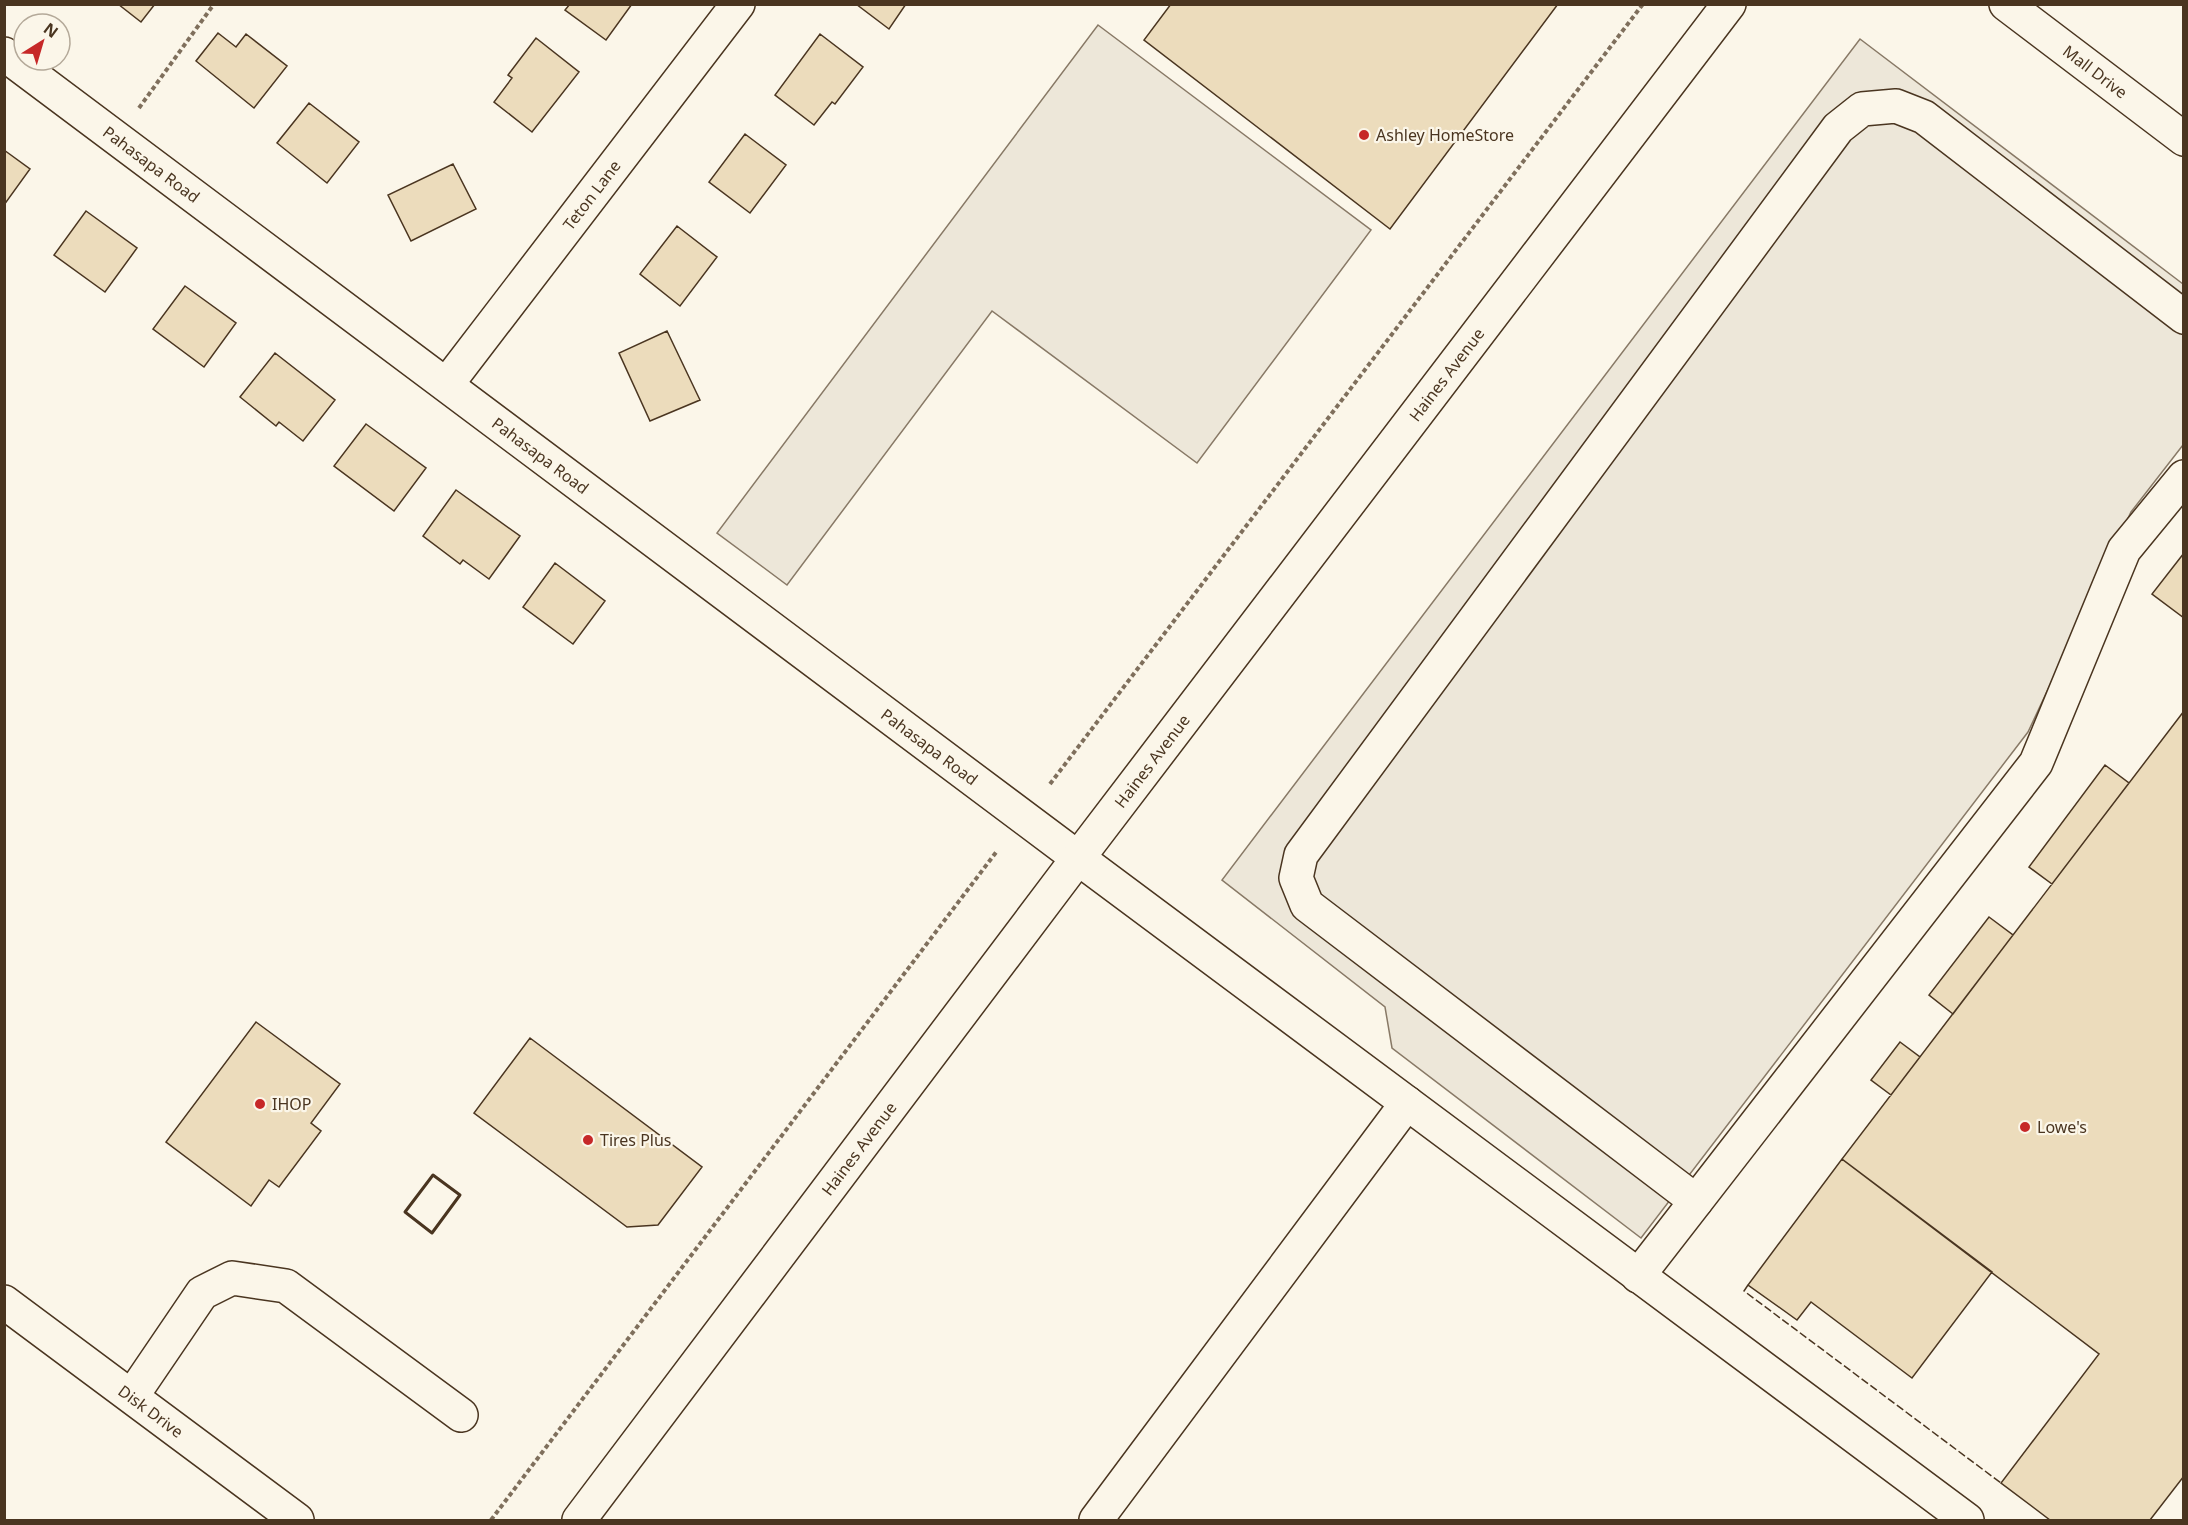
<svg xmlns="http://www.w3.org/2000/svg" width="2188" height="1525" font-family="'Noto Sans',sans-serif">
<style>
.parking{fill:#ede7d9;stroke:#887966;stroke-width:1.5}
.building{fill:#ecdcbc;stroke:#4a3520;stroke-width:1.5}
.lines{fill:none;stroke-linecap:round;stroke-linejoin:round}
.minor-casing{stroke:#4a3520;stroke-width:36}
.major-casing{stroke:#4a3520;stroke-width:36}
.path{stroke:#7f6f5c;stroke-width:4;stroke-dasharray:4.5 3;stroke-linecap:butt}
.minor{stroke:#fbf6e9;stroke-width:33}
.major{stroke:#fbf6e9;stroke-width:33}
.fence{stroke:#4a3520;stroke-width:1.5;stroke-dasharray:8 3;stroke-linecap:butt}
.wall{stroke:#4a3520;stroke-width:3}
.poi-dot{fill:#c62828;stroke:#fbf6e9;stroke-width:2}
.labels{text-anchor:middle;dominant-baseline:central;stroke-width:4.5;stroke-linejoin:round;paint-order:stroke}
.street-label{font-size:16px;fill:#4a3520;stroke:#fbf6e9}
.poi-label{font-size:16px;fill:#4a3520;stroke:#fbf6e9;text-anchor:start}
</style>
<rect width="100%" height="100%" fill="#fbf6e9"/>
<path class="parking" d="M 1098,25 L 1371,230 L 1197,463 L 992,311 L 787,585 L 717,533 Z
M 1860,39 L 2183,284 L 2183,445 L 2131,512 L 2028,732 L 1641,1238 L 1392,1048 L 1385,1007 L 1222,880 Z"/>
<path class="building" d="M 118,4 L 155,4 L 141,22 Z
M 570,4 L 632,4 L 606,40 L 565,10 Z
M 856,4 L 906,4 L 889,29 Z
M 1171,4 L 1558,4 L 1390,229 L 1144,40 Z
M 218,33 L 236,47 L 246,34 L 287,66 L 254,108 L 196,61 Z
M 820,34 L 863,67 L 835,104 L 832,102 L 814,125 L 775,95 Z
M 536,38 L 579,72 L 532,132 L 494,102 L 512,78 L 508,75 Z
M 309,103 L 359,142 L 327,183 L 277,143 Z
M 745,134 L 786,165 L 750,213 L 709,182 Z
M 4,150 L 30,169 L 4,205 Z
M 453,164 L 476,209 L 411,241 L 388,195 Z
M 86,211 L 137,248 L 105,292 L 54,255 Z
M 677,226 L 717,257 L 680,306 L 640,274 Z
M 185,286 L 236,323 L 204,367 L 153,329 Z
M 667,331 L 700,400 L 650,421 L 619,353 Z
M 275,353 L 335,400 L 303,441 L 279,422 L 276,426 L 240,397 Z
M 366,424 L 426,468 L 394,511 L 334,466 Z
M 456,490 L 520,536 L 489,579 L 463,560 L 460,564 L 423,536 Z
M 2184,553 L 2184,618 L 2152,594 Z
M 555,563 L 605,601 L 573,644 L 523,607 Z
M 2184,711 L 2184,1476 L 2150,1520 L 2050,1520 L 2001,1483 L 2099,1354 L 1842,1159 Z
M 2105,765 L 2129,783 L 2052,884 L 2029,867 Z
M 1989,917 L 2013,935 L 1953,1014 L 1929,995 Z
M 256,1022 L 340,1084 L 311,1123 L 321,1131 L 279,1187 L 269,1180 L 251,1206 L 166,1142 Z
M 530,1038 L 702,1167 L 658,1225 L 627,1227 L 474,1113 Z
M 1900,1042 L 1920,1057 L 1891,1095 L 1871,1080 Z
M 1842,1159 L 1992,1272 L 1912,1378 L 1811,1302 L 1797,1320 L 1748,1285 Z"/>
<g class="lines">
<defs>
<g id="minor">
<path id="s1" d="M 4,54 L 1078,858 L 1967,1520"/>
<path id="s2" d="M 447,384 L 738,4"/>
<path d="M 1696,1201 L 1307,905 L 1296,878 L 1301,855 L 1838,128 L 1862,109 L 1896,106 L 1924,117 L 2184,317"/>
<path d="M 1638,1276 L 2036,763 L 2124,550 L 2184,477"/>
<path id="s3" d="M 4,1302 L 297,1520"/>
<path d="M 132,1396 L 202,1293 L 232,1278 L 286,1286 L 461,1415"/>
<path d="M 1096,1520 L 1407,1103"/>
</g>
<g id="major">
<path id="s4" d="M 2006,4 L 2184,139"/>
<path id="s5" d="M 579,1520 L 1078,858 L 1729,4"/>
</g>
</defs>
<use href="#minor" class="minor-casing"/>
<use href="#major" class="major-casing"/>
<path class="path" d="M 139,108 L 214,4
M 1050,784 L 1643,4
M 491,1520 L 997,851"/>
<use href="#minor" class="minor"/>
<use href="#major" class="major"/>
<path class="fence" d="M 1748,1285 L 1744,1291 L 2001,1483"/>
<path class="wall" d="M 433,1175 L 460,1195 L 432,1233 L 405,1212 Z"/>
</g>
<g class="poi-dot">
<circle cx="1364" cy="135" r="6"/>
<circle cx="260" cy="1104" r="6"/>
<circle cx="2025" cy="1127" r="6"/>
<circle cx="588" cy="1140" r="6"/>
</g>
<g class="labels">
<g class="street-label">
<text stroke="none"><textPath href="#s4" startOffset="112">Mall Drive</textPath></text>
<text stroke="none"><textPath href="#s1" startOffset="184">Pahasapa Road</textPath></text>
<text stroke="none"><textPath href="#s2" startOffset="238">Teton Lane</textPath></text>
<text stroke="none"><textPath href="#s5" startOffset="1437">Haines Avenue</textPath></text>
<text stroke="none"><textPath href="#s1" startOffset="670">Pahasapa Road</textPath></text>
<text stroke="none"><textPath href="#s1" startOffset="1156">Pahasapa Road</textPath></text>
<text stroke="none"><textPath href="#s5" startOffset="951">Haines Avenue</textPath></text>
<text stroke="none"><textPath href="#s5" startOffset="465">Haines Avenue</textPath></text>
<text stroke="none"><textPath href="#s3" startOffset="183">Disk Drive</textPath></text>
</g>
<g class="poi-label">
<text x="1376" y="135">Ashley HomeStore</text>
<text x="272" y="1104">IHOP</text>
<text x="2037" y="1127">Lowe's</text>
<text x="600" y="1140">Tires Plus</text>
</g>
</g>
<rect width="2188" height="1525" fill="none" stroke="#4a3520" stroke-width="12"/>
<g transform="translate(42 42) rotate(37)"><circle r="28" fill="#fbf6e9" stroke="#b4a999" stroke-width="1.5"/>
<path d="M0-4.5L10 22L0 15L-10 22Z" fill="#c62828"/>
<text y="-9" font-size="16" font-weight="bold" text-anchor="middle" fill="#4a3520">N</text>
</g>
</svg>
